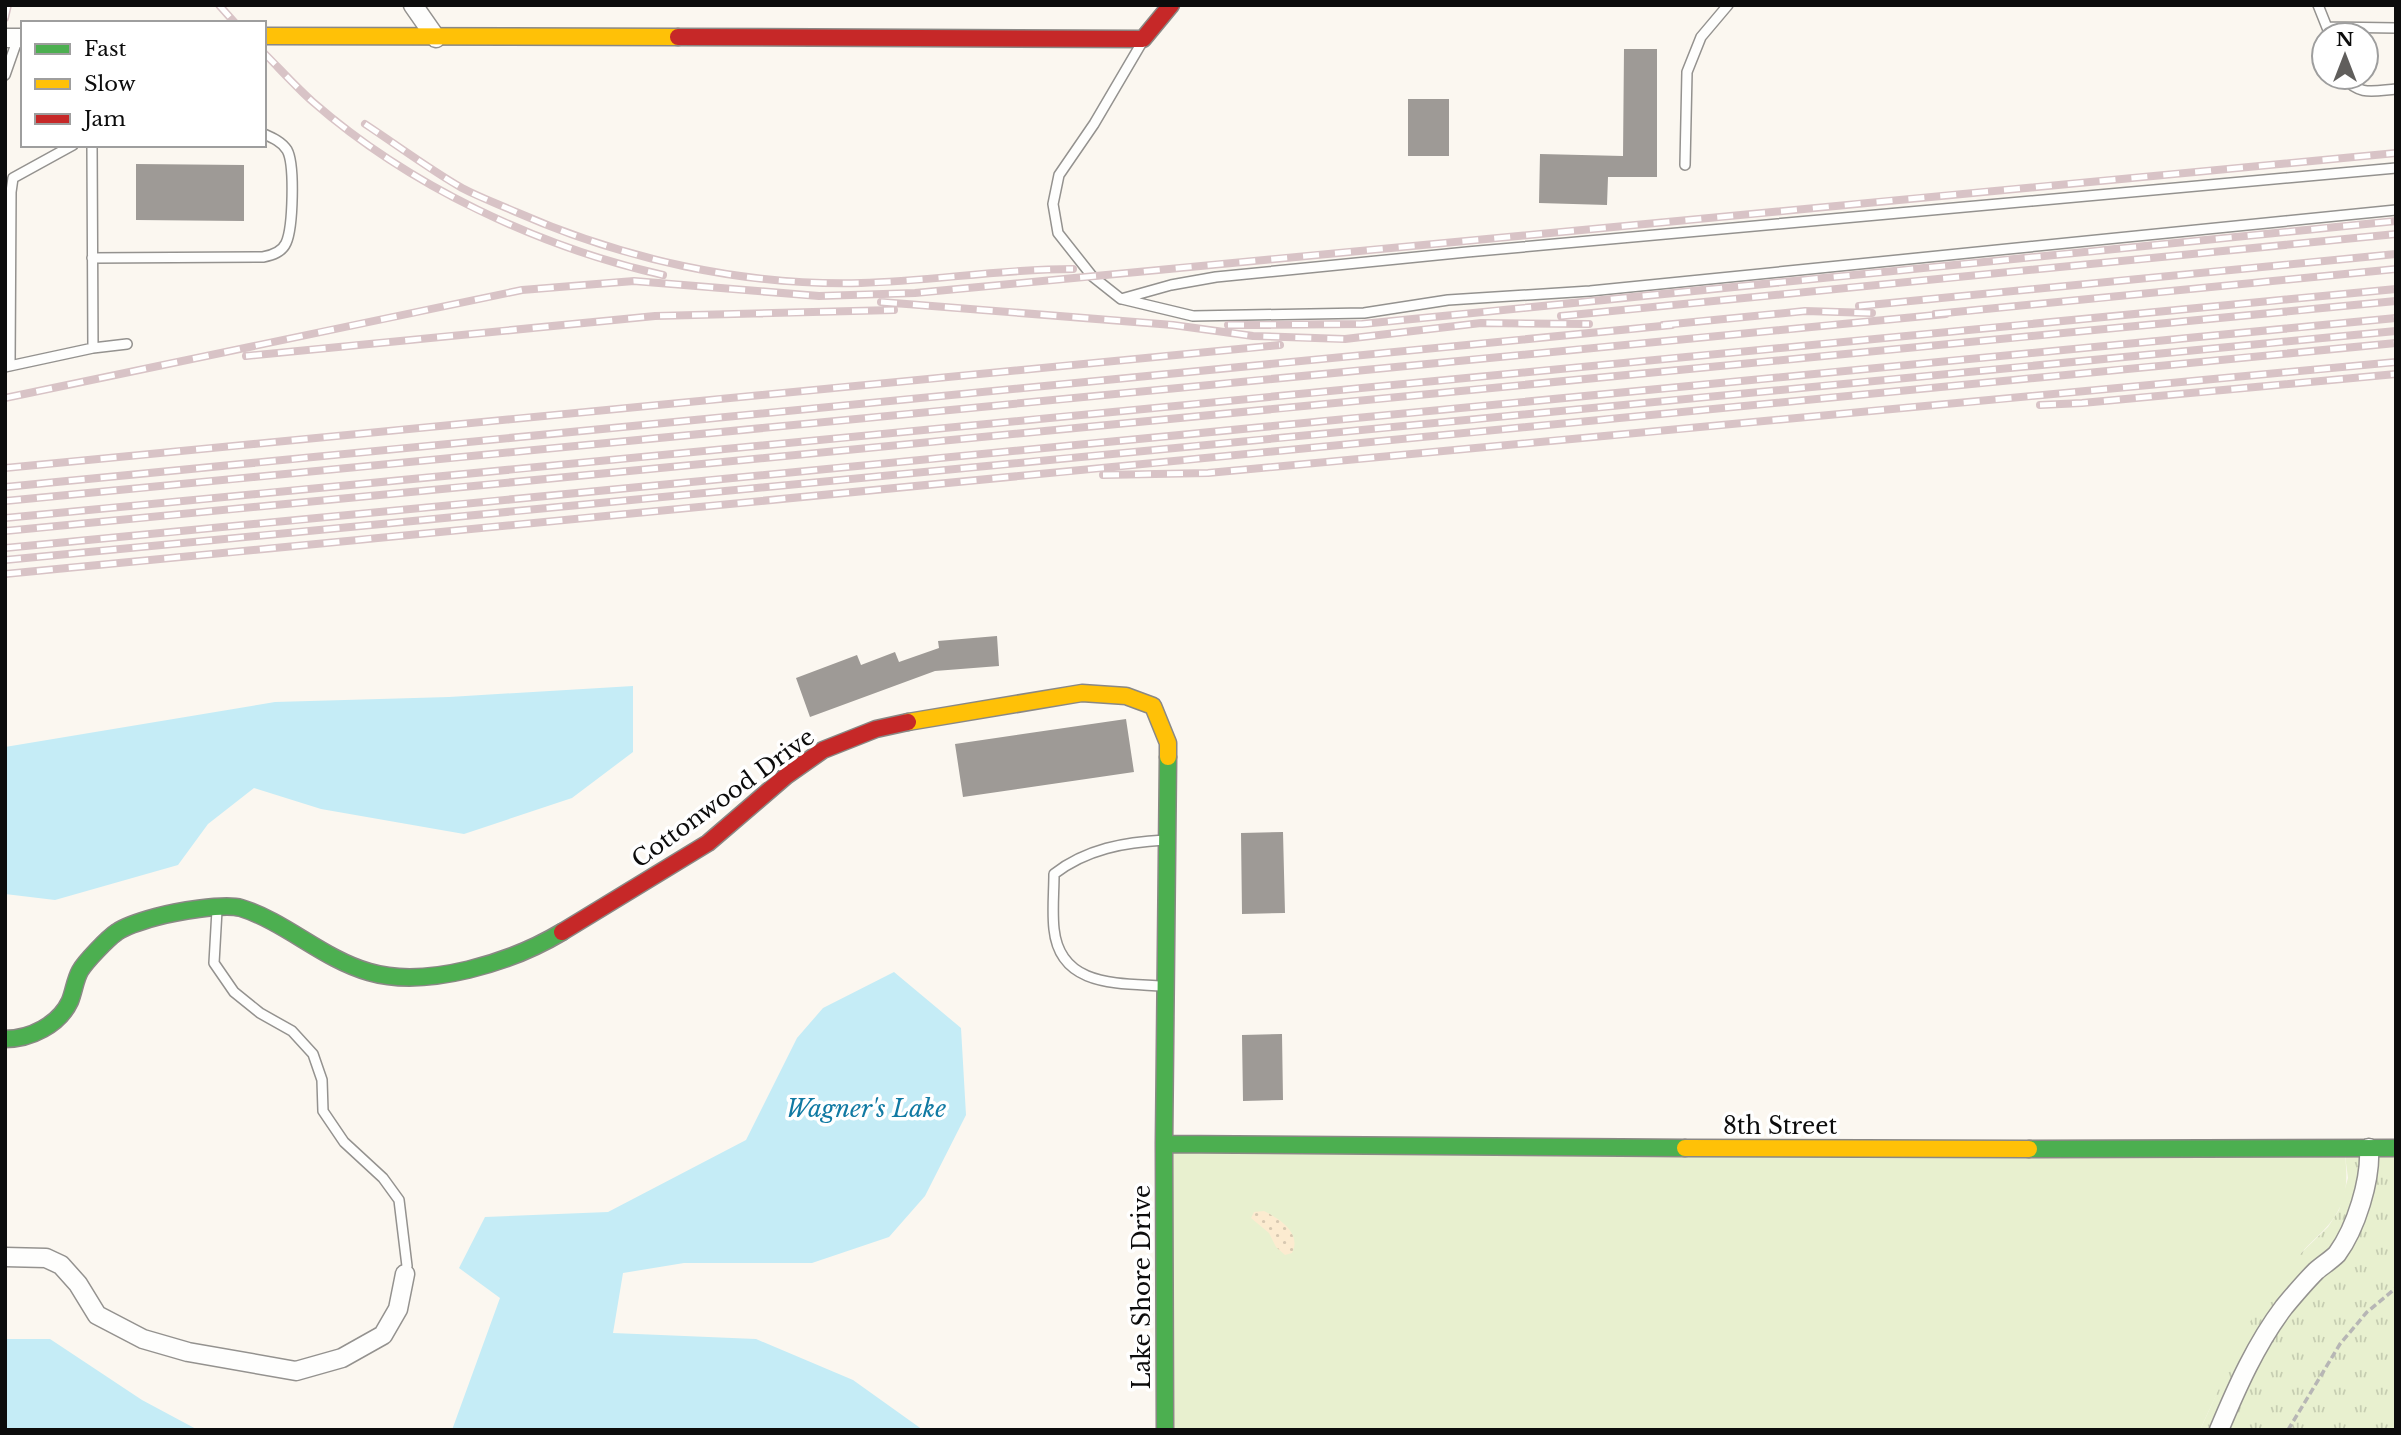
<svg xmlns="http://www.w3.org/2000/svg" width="2401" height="1435" font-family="'Libre Baskerville',serif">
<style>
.grass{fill:#e8f0cf}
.sand{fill:url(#sand-dots)}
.park{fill:url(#park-tufts)}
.water{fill:#c5ecf6}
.building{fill:#9e9a96}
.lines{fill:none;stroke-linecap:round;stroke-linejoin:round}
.lane-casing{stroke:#94928f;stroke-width:12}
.street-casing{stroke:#94928f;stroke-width:21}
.fast-casing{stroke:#8a8885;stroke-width:19}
.slow-casing{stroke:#8a8885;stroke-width:19}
.jam-casing{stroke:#8a8885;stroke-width:19}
.path{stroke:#b7b6b5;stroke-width:3.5;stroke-dasharray:7 3.5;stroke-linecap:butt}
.lane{stroke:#fefefd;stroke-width:9}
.street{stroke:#fefefd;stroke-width:18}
.fast{stroke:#4caf50;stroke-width:16}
.slow{stroke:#ffc107;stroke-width:16}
.jam{stroke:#c62828;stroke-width:16}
.rail-casing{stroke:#d8c3c6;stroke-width:8}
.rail{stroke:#fff;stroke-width:5;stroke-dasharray:16;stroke-linecap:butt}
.labels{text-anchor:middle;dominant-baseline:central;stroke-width:7;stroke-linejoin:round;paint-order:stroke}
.street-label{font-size:23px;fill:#0c0c0c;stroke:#fff}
.water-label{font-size:24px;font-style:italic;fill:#117aa3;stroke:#fff}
</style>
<defs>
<pattern id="sand-dots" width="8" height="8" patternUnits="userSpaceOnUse" patternTransform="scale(1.75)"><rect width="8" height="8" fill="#fcebd0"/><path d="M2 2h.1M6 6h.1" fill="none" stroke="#d7c8b1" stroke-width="1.8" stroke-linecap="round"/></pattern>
<pattern id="park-tufts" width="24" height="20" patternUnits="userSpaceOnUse" patternTransform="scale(1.75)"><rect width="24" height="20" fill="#e8f0cf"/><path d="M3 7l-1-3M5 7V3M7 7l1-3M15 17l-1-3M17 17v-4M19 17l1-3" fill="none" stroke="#c6cdb1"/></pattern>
</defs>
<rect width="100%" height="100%" fill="#fbf7f0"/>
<path class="grass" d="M 1164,1144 L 2344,1148 C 2347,1169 2349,1191 2338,1211 C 2328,1231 2308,1242 2296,1260 C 2259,1313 2226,1371 2200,1430 L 1165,1430 Z"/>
<path class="sand" d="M 1264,1211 C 1280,1219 1302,1233 1292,1253 L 1285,1255 L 1276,1247 L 1269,1233 L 1251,1218 L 1254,1212 Z"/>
<path class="park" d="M 2344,1148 L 2396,1148 L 2396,1430 L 2200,1430 L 2249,1323 L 2297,1257 L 2328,1227 L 2339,1210 L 2348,1178 Z"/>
<path class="water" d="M 633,686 L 633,752 L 572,798 L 464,834 L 321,809 L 254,788 L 208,824 L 178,865 L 55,900 L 5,894 L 5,747 L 275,702 L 449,697 Z
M 894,972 L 961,1028 L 966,1115 L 925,1196 L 889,1237 L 812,1263 L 684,1263 L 623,1273 L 613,1333 L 756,1339 L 853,1380 L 923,1430 L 452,1430 L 500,1298 L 459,1268 L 485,1217 L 608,1212 L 746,1140 L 797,1038 L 823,1008 Z
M 5,1339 L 50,1339 L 142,1400 L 198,1430 L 5,1430 Z"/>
<path class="building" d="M 1624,49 L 1657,49 L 1657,177 L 1608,177 L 1607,205 L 1539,203 L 1540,154 L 1623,156 Z
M 1408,99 L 1449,99 L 1449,156 L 1408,156 Z
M 136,164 L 244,165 L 244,221 L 136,220 Z
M 997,636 L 999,666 L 935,671 L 810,717 L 796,678 L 857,655 L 861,665 L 895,652 L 899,662 L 939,648 L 938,641 Z
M 1126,719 L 1134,772 L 963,797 L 955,744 Z
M 1283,832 L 1285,913 L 1242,914 L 1241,833 Z
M 1282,1034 L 1283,1100 L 1243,1101 L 1242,1035 Z"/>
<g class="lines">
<defs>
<path id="lane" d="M 2318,5 L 2330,35
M 2328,27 L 2396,28
M 1141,44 L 1094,124 L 1059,175 L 1053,204 L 1058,233 L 1092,276 L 1121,299 L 1171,285 L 1216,277 L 1467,252 L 2396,168
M 5,75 L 18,38
M 2343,77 C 2360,96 2372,91 2396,89
M 92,145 L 93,348
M 1685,165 L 1687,72 L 1701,37 L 1728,5
M 92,258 L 263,257 C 273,255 282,252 286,243 C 293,228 295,164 287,150 C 282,142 273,138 264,134
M 1122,299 L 1193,316 L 1364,313 L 1448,300 L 1590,291 L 2396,210
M 10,366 L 11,192 L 13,178 L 73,145
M 5,367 L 93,348 L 127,344
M 217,910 L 214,963 L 234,992 L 260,1013 L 292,1031 L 313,1054 L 322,1080 L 323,1111 L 344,1142 L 383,1178 L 399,1200 L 407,1266 L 405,1274
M 1162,986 C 1117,983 1060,987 1054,929 C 1052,911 1054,892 1054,874 C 1086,849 1125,842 1165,840"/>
<path id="street" d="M 413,5 L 436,38
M 5,38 L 23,38
M 5,1257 L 46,1258 L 61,1265 L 78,1284 L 97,1315 L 143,1339 L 188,1352 L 296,1371 L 342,1358 L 383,1335 L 398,1309 L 405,1274
M 2219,1430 C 2237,1387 2256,1344 2284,1307 C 2294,1295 2305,1282 2316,1271 C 2323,1265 2331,1260 2337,1254 C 2356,1228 2371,1180 2369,1148"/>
<path id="fast" d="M 5,1039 C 30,1039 59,1025 70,1001 C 74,991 75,980 80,971 C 85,962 108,938 117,932 C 127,925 145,920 156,917 C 174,912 224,903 241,908 C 286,922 323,959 369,972 C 427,989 512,962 562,932
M 1164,1144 L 1685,1148
M 2029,1149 L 2396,1148
M 1165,1430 L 1164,1144 L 1168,757"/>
<path id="slow" d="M 264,36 L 678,37
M 908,722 L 1082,693 L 1126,696 L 1153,706 L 1168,743 L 1168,757
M 1685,1148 L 2029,1149"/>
<path id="jam" d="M 678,37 L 1143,39 L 1171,5
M 562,932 L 708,843 L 786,776 L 823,750 L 876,729 L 908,722"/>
</defs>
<use href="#lane" class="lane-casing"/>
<use href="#street" class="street-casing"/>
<use href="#fast" class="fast-casing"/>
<use href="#slow" class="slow-casing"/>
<use href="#jam" class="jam-casing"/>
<path class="path" d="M 2288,1430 L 2340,1344 L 2367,1312 L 2396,1288"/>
<use href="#lane" class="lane"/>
<use href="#street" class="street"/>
<use href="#fast" class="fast"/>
<use href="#slow" class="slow"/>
<use href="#jam" class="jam"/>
<defs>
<path id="rail" d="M 219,5 L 235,23
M 5,18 L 8,5
M 264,53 C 280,69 296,87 313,102 C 409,186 539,247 663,275
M 365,124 C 397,145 429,169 462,188 C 479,197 498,204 516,212 C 623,259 743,286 861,283 C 932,281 1002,269 1073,269
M 881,302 L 1173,325 L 1253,336 L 1345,339 L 1481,323 L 1589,324
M 1859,306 L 2396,254
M 1935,314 L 2396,269
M 1561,316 L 2396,234
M 1228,325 L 1362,324 L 2396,221
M 1663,325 L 1805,311 L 1872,313
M 246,356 L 655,316 L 894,310
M 5,398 L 522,290 L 634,281 L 819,296 L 915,293 L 2396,153
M 2040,405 L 2082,403 L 2396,374
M 5,468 L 1280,345
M 1103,475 L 1208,473 L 2396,362
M 5,487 L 1672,325
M 5,501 L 1946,314
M 5,518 L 2396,289
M 5,531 L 2396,301
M 5,548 L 2396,318
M 5,560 L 2396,331
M 5,574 L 2396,343"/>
</defs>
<use href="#rail" class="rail-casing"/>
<use href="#rail" class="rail"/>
</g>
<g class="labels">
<g class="street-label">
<text transform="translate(723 798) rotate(-36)">Cottonwood Drive</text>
<text x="1780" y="1126">8th Street</text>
<text transform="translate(1142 1287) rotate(-90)">Lake Shore Drive</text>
</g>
<g class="water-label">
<text x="866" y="1108">Wagner's Lake</text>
</g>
</g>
<rect width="2401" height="1435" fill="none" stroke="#0c0c0c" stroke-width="14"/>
<rect x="21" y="21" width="245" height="126" fill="#ffffff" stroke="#9e9e9e" stroke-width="2"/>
<rect x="35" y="44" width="35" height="10" fill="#4caf50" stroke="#9e9e9e" stroke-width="2"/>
<text x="84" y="56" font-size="21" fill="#0c0c0c">Fast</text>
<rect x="35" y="79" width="35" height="10" fill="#ffc107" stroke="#9e9e9e" stroke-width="2"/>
<text x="84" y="91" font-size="21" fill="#0c0c0c">Slow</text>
<rect x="35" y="114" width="35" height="10" fill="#c62828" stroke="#9e9e9e" stroke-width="2"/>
<text x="84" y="126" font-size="21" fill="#0c0c0c">Jam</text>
<g transform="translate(2345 56)"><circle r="33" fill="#ffffff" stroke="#9e9e9e" stroke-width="2"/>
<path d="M0-5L12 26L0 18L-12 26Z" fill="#605e5c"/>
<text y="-10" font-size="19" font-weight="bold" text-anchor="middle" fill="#0c0c0c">N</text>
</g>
</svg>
